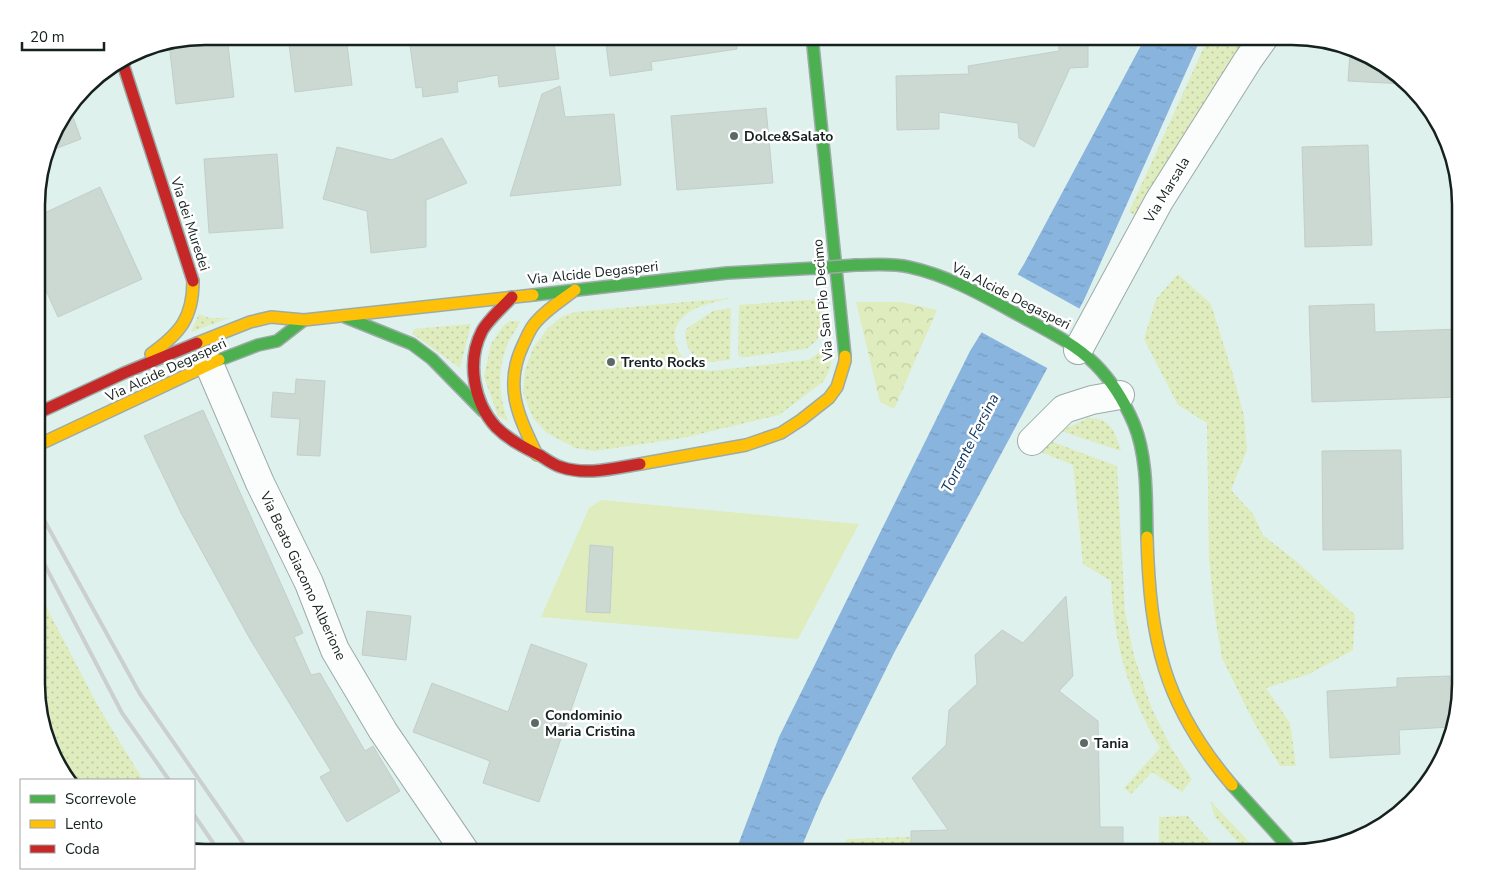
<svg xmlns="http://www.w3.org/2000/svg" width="1497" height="889" font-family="'Nunito Sans',sans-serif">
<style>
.grass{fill:url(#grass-dots)}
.park{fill:url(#park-crowns)}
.garden{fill:#deecbe}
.water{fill:url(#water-ripples)}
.pier{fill:#dff1ed}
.building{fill:#ccd8d2;stroke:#c3cec9}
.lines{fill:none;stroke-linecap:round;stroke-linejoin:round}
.street-casing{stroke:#9caba8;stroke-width:30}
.fast-casing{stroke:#9caba8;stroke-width:14}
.slow-casing{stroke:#9caba8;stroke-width:14}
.jam-casing{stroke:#9caba8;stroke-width:14}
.street{stroke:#fafdfc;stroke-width:28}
.fast{stroke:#4caf50;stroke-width:11}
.slow{stroke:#ffc107;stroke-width:11}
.jam{stroke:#c62828;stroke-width:11}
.rail{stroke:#cbd0cf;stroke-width:4}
.fast-bridge-casing{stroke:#9caba8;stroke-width:14;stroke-linecap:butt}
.fast-bridge{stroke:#4caf50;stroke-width:11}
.poi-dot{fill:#5c6a67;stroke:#fff;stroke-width:2}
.labels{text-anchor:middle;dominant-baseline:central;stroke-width:5;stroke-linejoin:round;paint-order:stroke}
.poi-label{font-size:14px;font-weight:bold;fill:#15211f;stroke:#fff;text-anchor:start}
.street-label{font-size:14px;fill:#15211f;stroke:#fff}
.water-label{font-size:15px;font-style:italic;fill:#0d345c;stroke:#fff}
.rim{fill:none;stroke:#15211f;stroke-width:2.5}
</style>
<defs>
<pattern id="grass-dots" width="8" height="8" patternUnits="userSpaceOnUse" patternTransform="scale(1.25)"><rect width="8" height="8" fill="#deecbe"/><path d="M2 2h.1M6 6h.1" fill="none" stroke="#becaa3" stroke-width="1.8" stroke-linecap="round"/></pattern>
<pattern id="park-crowns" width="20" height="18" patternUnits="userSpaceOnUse" patternTransform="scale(1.25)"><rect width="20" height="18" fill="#deecbe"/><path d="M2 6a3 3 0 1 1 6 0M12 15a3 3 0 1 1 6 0" fill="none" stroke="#becaa3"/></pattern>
<pattern id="water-ripples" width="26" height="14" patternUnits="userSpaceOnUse" patternTransform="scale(1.25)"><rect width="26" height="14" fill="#89b4de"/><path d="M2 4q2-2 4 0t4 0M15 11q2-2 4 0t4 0" fill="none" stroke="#759abe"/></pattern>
</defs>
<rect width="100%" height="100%" fill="#dff1ed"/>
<path class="grass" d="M 1209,36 L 1249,36 L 1137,216 L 1129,212 Z
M 1178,274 L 1211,304 L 1234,378 L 1244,416 L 1247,450 L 1231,490 L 1253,514 L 1263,535 L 1297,562 L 1355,615 L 1353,650 L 1309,674 L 1266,688 L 1290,723 L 1296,766 L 1280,766 L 1253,721 L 1222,658 L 1215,617 L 1209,558 L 1207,423 L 1178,405 L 1144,339 L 1156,299 Z
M 731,298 C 717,302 699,304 687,314 C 684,316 679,321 677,325 C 670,340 681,361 695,368 C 699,370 706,370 710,371 L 809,360 L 824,349 L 831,334 L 831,366 L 824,381 L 779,415 L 683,438 L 594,451 L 575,448 L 547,433 L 533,418 L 523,393 L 525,370 L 533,348 L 548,328 L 561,317 L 575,312 Z
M 821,299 C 822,320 827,337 806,349 L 746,357 L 740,357 L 738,354 L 739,305 Z
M 731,308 L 730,360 C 723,360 715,362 709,362 C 692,361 683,344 686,329 L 713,311 Z
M 199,314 L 209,318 L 229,318 L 191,332 Z
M 510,321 L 520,321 C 518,328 512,334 509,341 C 497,367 498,395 508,421 L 498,416 L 484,377 L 491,344 L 504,325 Z
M 471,324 L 460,368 L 413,334 L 414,329 Z
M 1088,418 C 1111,418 1115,431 1121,451 L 1061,431 Z
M 1050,441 L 1117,466 L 1125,612 L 1134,656 L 1152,709 L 1172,749 L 1192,779 L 1182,792 L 1152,772 L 1131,794 L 1124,788 L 1160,748 C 1128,694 1114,644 1111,581 L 1083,564 L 1073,465 L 1041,452 Z
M 38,591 L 98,706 L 143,780 L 69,780 L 62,770 L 38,706 Z
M 1210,801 L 1259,852 L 1247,852 L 1215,817 Z
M 1188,816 L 1219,852 L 1159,852 L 1159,817 Z
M 911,837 L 911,853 L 841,853 L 847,839 Z"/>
<path class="park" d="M 901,302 L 937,310 L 894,409 L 880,402 L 856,302 Z"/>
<path class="garden" d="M 601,500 L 859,524 L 798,639 L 541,617 L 589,508 Z"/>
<path class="water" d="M 1146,36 L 1202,36 L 1084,300 L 894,653 L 821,801 L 799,853 L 735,853 L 779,737 L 970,351 L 1024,264 Z"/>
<path class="pier" d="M 1015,273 L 1082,310 L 1049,369 L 981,332 Z"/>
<path class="building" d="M 205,36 L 227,36 L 234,97 L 176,104 L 169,43 Z
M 288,36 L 346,36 L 352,85 L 295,92 Z
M 423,36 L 553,36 L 559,79 L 499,87 L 498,75 L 457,82 L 458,92 L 423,97 L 422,87 L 416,88 L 409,38 Z
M 605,36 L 736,36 L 737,49 L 651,62 L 652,70 L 610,76 Z
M 1088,43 L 1088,67 L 1070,68 L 1034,147 L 1019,138 L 1018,123 L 939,112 L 939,129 L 897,130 L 896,76 L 969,74 L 968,66 L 1059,51 L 1059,44 Z
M 1350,52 L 1377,59 L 1404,84 L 1348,81 Z
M 560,86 L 565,117 L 614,114 L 621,185 L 510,196 L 542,94 Z
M 766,108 L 773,183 L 677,190 L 671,116 Z
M 70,109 L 81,139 L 47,152 L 54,130 Z
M 442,138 L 467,183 L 426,200 L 426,247 L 371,253 L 367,211 L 323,199 L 337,147 L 392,160 Z
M 1368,145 L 1372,245 L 1305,247 L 1302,147 Z
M 277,154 L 283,228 L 209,233 L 204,159 Z
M 100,187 L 142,279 L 58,317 L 38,273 L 38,216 Z
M 1374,304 L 1375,332 L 1460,329 L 1460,397 L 1312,402 L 1309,306 Z
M 296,379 L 325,381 L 320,456 L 297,455 L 300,419 L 271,417 L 273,392 L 295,394 Z
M 203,410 L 303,633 L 294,637 L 311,675 L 320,673 L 365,751 L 373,746 L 400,791 L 347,822 L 320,777 L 331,771 L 250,639 L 181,513 L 144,436 Z
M 1401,450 L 1403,549 L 1323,550 L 1322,451 Z
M 590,545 L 613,547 L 610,613 L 586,612 Z
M 1066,596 L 1073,676 L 1059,691 L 1098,721 L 1100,827 L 1123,827 L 1123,852 L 911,853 L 911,831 L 948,830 L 912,778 L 946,745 L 949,710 L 977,684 L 975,655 L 1002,630 L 1023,643 Z
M 367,611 L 411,616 L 406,660 L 362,655 Z
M 531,644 L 587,664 L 539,802 L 483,783 L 490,761 L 413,732 L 432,683 L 508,712 Z
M 1450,676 L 1453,720 L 1451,727 L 1399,730 L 1400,754 L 1330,758 L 1327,691 L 1397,687 L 1397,678 Z"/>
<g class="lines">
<defs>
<path id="street" d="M 1078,350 L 1159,201 L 1248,60 L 1265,36
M 209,364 L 260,483 L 309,583 L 335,650 L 383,731 L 466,853
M 1032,441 L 1064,409 L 1092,400 L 1120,395"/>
<path id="fast" d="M 812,36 L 845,356
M 856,265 C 874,265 891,263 909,267 C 951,276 989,299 1026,319 C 1050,332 1076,345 1095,364 C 1112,381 1125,403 1134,424 C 1148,458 1146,501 1147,537
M 533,295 L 727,273 L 817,268
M 345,317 L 412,344 L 432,359 L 483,411
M 219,360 L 258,345 L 277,341 L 304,320
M 1232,785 L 1293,852"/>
<path id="slow" d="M 197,343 L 250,322 L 271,317 L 304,320 L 533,295
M 151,354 C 180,333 193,318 193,281
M 38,445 L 219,360
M 537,455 C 519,417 503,387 523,345 C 527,337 530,328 536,322 C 547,309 562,300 575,290
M 640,464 L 746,445 L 781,433 L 801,420 L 829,398 L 837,387 L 845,361 L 845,356
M 1147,537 C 1150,640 1163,704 1232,785"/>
<path id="jam" d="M 122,61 L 193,281
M 512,297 C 503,307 488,320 482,331 C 466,362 474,403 496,427 C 509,440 525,448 541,456 C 547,460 554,465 561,467 C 587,476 614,468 640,464
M 38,413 L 124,373 L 197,343"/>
</defs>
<use href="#street" class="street-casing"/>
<use href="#fast" class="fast-casing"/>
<use href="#slow" class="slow-casing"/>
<use href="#jam" class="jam-casing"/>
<use href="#street" class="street"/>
<use href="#fast" class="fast"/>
<use href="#slow" class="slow"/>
<use href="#jam" class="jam"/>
<path class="rail" d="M 38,509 L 140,694 L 250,853
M 38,552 L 122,713 L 169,780
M 194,815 L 220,853"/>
<defs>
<path id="fast-bridge" d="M 817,268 L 856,265"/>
</defs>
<use href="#fast-bridge" class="fast-bridge-casing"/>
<use href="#fast-bridge" class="fast-bridge"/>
</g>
<g class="poi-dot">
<circle cx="734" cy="136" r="5"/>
<circle cx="611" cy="362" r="5"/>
<circle cx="535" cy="723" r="5"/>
<circle cx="1084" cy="743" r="5"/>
</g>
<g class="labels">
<g class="poi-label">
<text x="744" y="136">Dolce&amp;Salato</text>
<text x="621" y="362">Trento Rocks</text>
<text x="545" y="715">Condominio<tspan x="545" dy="16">Maria Cristina</tspan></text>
<text x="1094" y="743">Tania</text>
</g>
<g class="street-label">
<text transform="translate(1167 190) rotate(-59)">Via Marsala</text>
<text transform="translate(190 224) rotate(72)">Via dei Muredei</text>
<text transform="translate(593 273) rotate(-6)">Via Alcide Degasperi</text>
<text transform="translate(1011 296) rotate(27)">Via Alcide Degasperi</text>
<text transform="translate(823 300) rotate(-95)">Via San Pio Decimo</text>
<text transform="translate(166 370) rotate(-25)">Via Alcide Degasperi</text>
<text transform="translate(303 576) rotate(65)">Via Beato Giacomo Alberione</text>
</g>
<g class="water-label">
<text transform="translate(970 443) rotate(-63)">Torrente Fersina</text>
</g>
</g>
<path d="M0 0H1497V889H0ZM205 45H1292A160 160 0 0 1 1452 205V684A160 160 0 0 1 1292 844H205A160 160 0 0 1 45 684V205A160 160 0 0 1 205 45Z" fill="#fff" fill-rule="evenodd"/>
<path class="rim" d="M205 45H1292A160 160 0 0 1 1452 205V684A160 160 0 0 1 1292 844H205A160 160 0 0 1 45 684V205A160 160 0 0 1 205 45Z"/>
<rect x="20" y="779" width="175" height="90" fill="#ffffff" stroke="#a1a6a5"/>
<rect x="30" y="795" width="25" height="8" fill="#4caf50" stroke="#a1a6a5"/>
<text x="65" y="804" font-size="15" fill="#15211f">Scorrevole</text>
<rect x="30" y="820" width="25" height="8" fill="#ffc107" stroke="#a1a6a5"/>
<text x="65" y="829" font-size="15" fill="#15211f">Lento</text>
<rect x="30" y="845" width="25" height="8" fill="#c62828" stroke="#a1a6a5"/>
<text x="65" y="854" font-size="15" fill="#15211f">Coda</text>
<path d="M22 42v8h82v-8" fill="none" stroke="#15211f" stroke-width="2.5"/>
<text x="30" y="42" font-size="15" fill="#15211f" stroke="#ffffff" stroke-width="4" paint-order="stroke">20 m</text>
</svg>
